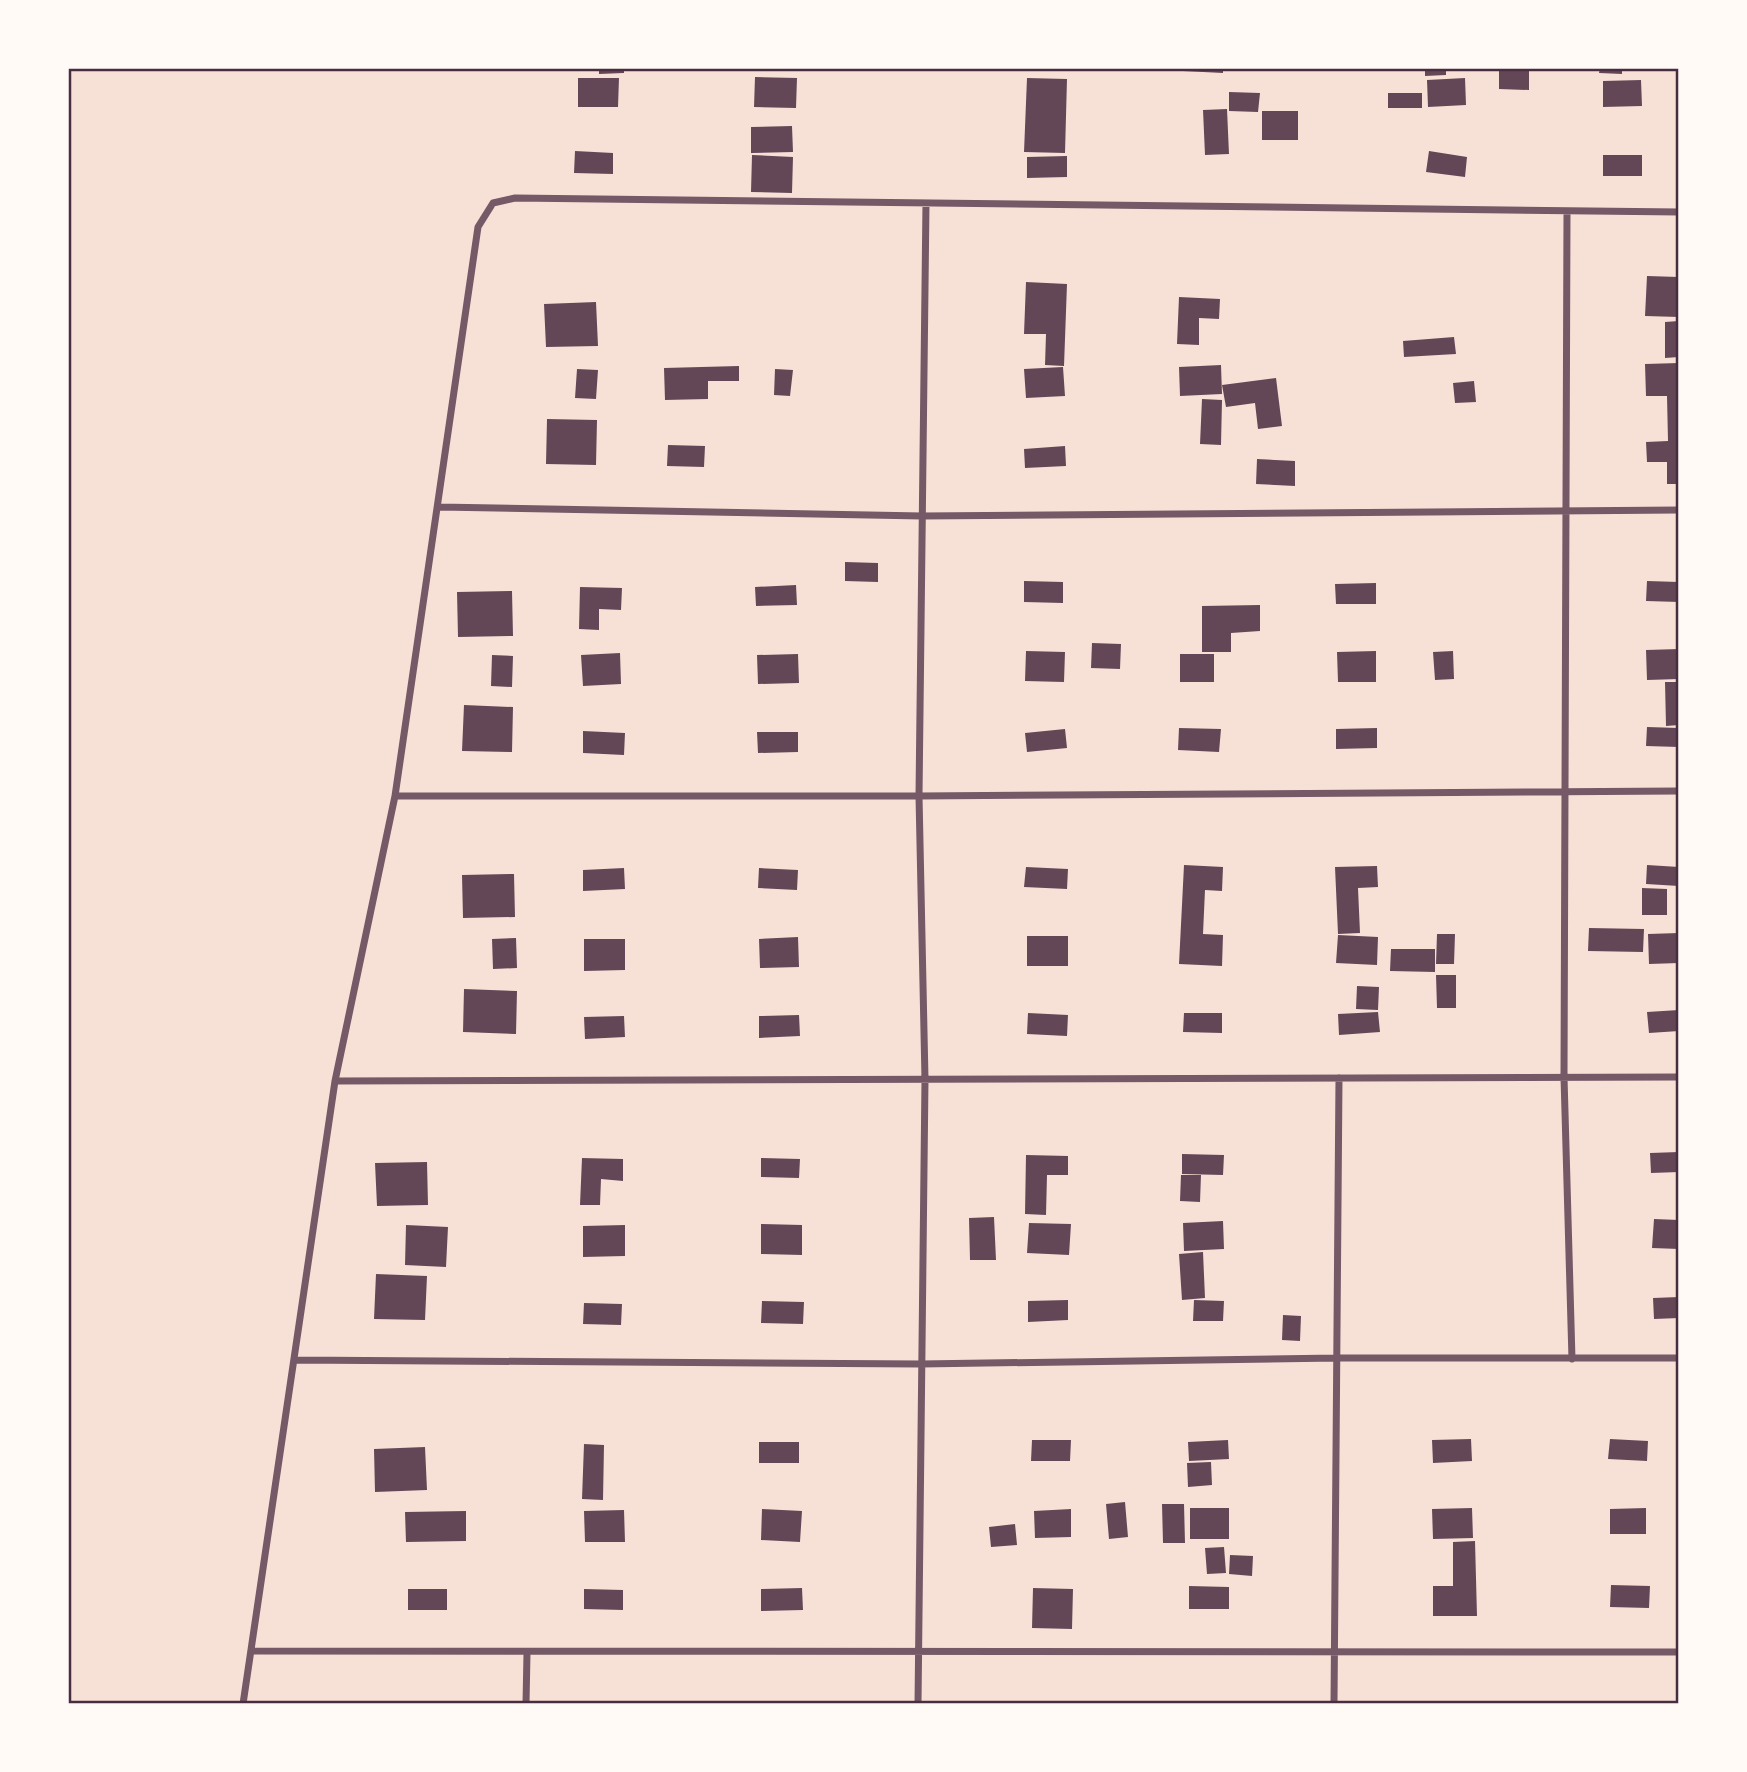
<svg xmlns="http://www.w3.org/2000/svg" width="1747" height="1772" font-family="Karla,sans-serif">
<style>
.building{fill:#644757}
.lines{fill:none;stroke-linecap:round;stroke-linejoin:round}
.minor{stroke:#755966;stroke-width:7}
.neatline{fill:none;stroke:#4a2c40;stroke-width:2.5}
</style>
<rect width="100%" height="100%" fill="#f7e1d7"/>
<path class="building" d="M 599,68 L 624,68 L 624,73 L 599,74 Z
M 1183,68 L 1223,68 L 1223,73 L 1183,71 Z
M 1425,68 L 1446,68 L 1446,75 L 1425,76 Z
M 1499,68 L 1529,68 L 1529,90 L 1499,89 Z
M 1600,68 L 1622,68 L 1622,74 L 1599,73 Z
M 755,77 L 797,78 L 796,108 L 754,107 Z
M 578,78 L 619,78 L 618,107 L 578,107 Z
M 1027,78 L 1067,79 L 1065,153 L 1024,152 Z
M 1465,78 L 1466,105 L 1428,107 L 1427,80 Z
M 1641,80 L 1642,106 L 1603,107 L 1603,81 Z
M 1229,92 L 1260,93 L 1258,112 L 1229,111 Z
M 1388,93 L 1422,93 L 1422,108 L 1388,108 Z
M 1227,109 L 1229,154 L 1205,155 L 1203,110 Z
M 1262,111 L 1298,111 L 1298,140 L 1262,140 Z
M 792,126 L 793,152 L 751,153 L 751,127 Z
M 575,151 L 613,153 L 613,174 L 574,173 Z
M 1429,151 L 1467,157 L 1465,177 L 1426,172 Z
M 752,155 L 793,157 L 792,193 L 751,192 Z
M 1603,155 L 1642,155 L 1642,176 L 1603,176 Z
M 1067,156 L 1067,177 L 1027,178 L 1027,157 Z
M 1647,276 L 1679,277 L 1679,317 L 1645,316 Z
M 1026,282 L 1067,284 L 1064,366 L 1045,365 L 1046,334 L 1024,334 Z
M 1179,297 L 1220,299 L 1219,319 L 1199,318 L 1199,345 L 1177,344 Z
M 596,302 L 598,346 L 546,347 L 544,304 Z
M 1679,321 L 1679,357 L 1665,358 L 1665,322 Z
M 1454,337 L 1456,354 L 1404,357 L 1403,341 Z
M 1679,363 L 1679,484 L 1667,484 L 1667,462 L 1647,462 L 1646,442 L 1668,441 L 1667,396 L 1646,396 L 1645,364 Z
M 1221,365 L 1222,394 L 1180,396 L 1179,367 Z
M 739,366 L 739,381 L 708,381 L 708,399 L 665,400 L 664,368 Z
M 1063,367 L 1065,396 L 1026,398 L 1024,369 Z
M 577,369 L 598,370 L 596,399 L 575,398 Z
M 775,369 L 793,370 L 790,396 L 774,395 Z
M 1276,378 L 1282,426 L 1258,429 L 1255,403 L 1226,407 L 1222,385 Z
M 1474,381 L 1476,402 L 1455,403 L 1453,383 Z
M 1202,399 L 1222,400 L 1221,445 L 1200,444 Z
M 547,419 L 597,420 L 596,465 L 546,464 Z
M 668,445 L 705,446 L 704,467 L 667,466 Z
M 1065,446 L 1066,466 L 1025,468 L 1024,449 Z
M 1257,459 L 1295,461 L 1295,486 L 1256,484 Z
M 845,562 L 878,563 L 878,582 L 845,581 Z
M 1024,581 L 1063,582 L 1063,603 L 1024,602 Z
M 1647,581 L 1679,582 L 1679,602 L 1646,601 Z
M 1376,583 L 1376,604 L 1336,604 L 1335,584 Z
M 796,585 L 797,605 L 756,606 L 755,587 Z
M 580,587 L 622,588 L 621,610 L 599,609 L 599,630 L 579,629 Z
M 512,591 L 513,636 L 458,637 L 457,592 Z
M 1260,605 L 1260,631 L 1231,633 L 1231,652 L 1202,652 L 1202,606 Z
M 1092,643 L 1121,644 L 1120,669 L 1091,668 Z
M 1679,649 L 1679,679 L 1647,680 L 1646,650 Z
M 1026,651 L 1065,652 L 1064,682 L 1025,681 Z
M 1376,651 L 1376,682 L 1338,682 L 1337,652 Z
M 1453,651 L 1454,679 L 1435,680 L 1433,652 Z
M 620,653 L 621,684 L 583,686 L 581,655 Z
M 798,654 L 799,683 L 758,684 L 757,655 Z
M 1180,654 L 1214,654 L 1214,682 L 1180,682 Z
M 492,655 L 513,656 L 512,687 L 491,686 Z
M 1665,682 L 1679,682 L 1679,725 L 1666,726 Z
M 464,705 L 513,707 L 512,752 L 462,751 Z
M 1647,727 L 1679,728 L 1679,747 L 1646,746 Z
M 1179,728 L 1221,729 L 1219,752 L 1178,750 Z
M 1377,728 L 1377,748 L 1336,749 L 1336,729 Z
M 1065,729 L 1067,748 L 1027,752 L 1025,733 Z
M 583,731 L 625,733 L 624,755 L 583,753 Z
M 757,732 L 798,732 L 798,752 L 758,753 Z
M 1184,865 L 1223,867 L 1222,891 L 1205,890 L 1203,934 L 1223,935 L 1222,966 L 1179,964 Z
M 1647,865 L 1679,867 L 1679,886 L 1646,884 Z
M 1377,866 L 1378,887 L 1358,888 L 1360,933 L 1338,934 L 1335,867 Z
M 1026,867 L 1068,869 L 1067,889 L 1024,887 Z
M 624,868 L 625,889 L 583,891 L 583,870 Z
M 759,868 L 798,870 L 797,890 L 758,888 Z
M 514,874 L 515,917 L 463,918 L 462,875 Z
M 1642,888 L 1667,889 L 1667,915 L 1642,915 Z
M 1589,928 L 1644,929 L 1643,952 L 1588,951 Z
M 1679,933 L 1679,963 L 1649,964 L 1648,934 Z
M 1437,934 L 1455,934 L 1454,964 L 1436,964 Z
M 1338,935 L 1378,937 L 1377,965 L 1336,963 Z
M 1027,936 L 1068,936 L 1068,966 L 1027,966 Z
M 798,937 L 799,967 L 760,968 L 759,939 Z
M 516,938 L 517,968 L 493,969 L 492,939 Z
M 584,939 L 625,939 L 625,970 L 584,971 Z
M 1391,949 L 1435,949 L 1435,972 L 1390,971 Z
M 1436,975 L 1456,975 L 1456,1008 L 1437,1008 Z
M 1357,986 L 1379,987 L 1378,1010 L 1356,1009 Z
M 464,989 L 517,991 L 516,1034 L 463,1032 Z
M 1679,1010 L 1679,1031 L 1649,1033 L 1647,1012 Z
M 1378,1012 L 1380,1032 L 1339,1035 L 1338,1014 Z
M 1028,1013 L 1068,1015 L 1067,1036 L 1027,1034 Z
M 1184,1013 L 1222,1013 L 1222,1033 L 1183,1032 Z
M 799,1015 L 800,1036 L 759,1038 L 759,1016 Z
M 624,1016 L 625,1037 L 585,1039 L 584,1017 Z
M 1679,1152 L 1679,1172 L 1651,1173 L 1650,1153 Z
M 1182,1154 L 1224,1155 L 1223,1175 L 1182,1174 Z
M 1026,1155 L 1068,1156 L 1068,1175 L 1047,1175 L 1046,1215 L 1025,1214 Z
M 582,1158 L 623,1159 L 623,1181 L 601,1179 L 600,1205 L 580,1205 Z
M 761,1158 L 800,1159 L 799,1178 L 761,1177 Z
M 427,1162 L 428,1205 L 377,1206 L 375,1163 Z
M 1181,1175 L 1201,1175 L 1200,1202 L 1180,1201 Z
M 994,1217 L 996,1260 L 970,1260 L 969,1218 Z
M 1654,1219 L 1679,1220 L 1679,1249 L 1652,1248 Z
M 1223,1221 L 1224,1249 L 1184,1251 L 1183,1223 Z
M 1029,1223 L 1071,1224 L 1069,1255 L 1027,1253 Z
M 761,1224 L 802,1225 L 802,1255 L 761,1254 Z
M 406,1225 L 448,1227 L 446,1267 L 405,1265 Z
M 625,1225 L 625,1256 L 583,1257 L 583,1226 Z
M 1203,1252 L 1205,1298 L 1182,1300 L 1179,1254 Z
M 376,1274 L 427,1276 L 425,1320 L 374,1319 Z
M 1679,1297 L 1679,1318 L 1654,1319 L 1653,1298 Z
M 1068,1300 L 1068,1320 L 1028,1322 L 1028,1301 Z
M 1194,1300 L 1224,1301 L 1223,1321 L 1193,1321 Z
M 762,1301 L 804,1302 L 803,1324 L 761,1323 Z
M 584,1303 L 622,1304 L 621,1325 L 583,1324 Z
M 1283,1315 L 1301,1316 L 1300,1341 L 1282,1340 Z
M 1471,1439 L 1472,1461 L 1433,1463 L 1432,1440 Z
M 1610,1439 L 1648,1441 L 1647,1461 L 1608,1459 Z
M 1032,1440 L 1071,1440 L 1070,1461 L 1031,1461 Z
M 1228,1440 L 1229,1459 L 1189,1461 L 1188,1442 Z
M 759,1442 L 799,1442 L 799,1463 L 759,1463 Z
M 584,1444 L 604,1445 L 603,1500 L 582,1499 Z
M 425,1447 L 427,1490 L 375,1492 L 374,1449 Z
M 1211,1462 L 1212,1485 L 1188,1487 L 1187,1463 Z
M 1125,1502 L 1128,1537 L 1109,1539 L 1106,1504 Z
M 1162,1504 L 1184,1504 L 1185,1543 L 1163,1543 Z
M 1190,1508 L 1229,1508 L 1229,1539 L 1190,1539 Z
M 1472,1508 L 1473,1538 L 1433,1539 L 1432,1509 Z
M 1646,1508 L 1646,1534 L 1610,1534 L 1610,1509 Z
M 762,1509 L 802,1511 L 800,1542 L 761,1540 Z
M 1071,1509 L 1071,1537 L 1035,1538 L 1034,1511 Z
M 624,1510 L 625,1542 L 585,1542 L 584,1511 Z
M 466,1511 L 466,1541 L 406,1542 L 405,1512 Z
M 1015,1524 L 1017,1545 L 991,1547 L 989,1527 Z
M 1475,1541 L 1477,1616 L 1433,1616 L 1433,1586 L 1453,1586 L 1453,1542 Z
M 1224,1547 L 1226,1573 L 1207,1574 L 1205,1548 Z
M 1230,1555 L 1253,1556 L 1252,1576 L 1229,1574 Z
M 1611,1585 L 1650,1586 L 1649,1608 L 1610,1607 Z
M 1189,1586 L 1229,1587 L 1229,1609 L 1189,1609 Z
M 802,1588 L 803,1610 L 761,1611 L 761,1589 Z
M 1033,1588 L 1073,1589 L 1072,1629 L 1032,1628 Z
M 408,1589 L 447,1589 L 447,1610 L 408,1610 Z
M 584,1589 L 623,1590 L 623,1610 L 584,1609 Z"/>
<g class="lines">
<path class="minor" d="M 1567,212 L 1564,1077 L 1572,1359
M 439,507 L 922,516 L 1679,510
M 395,796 L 919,796 L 1679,791
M 335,1081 L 1679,1077
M 294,1360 L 921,1364 L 1337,1358 L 1679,1358
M 251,1651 L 1679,1652
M 243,1704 L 335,1081 L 395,796 L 478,227 L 493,203 L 515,198 L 1679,212
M 526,1704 L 527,1653
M 918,1704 L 925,1079 L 919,796 L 926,203
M 1334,1704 L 1339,1078"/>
</g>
<rect width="1747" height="1772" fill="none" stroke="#fffaf5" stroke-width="140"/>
<rect x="70" y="70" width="1607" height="1632" class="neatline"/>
</svg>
